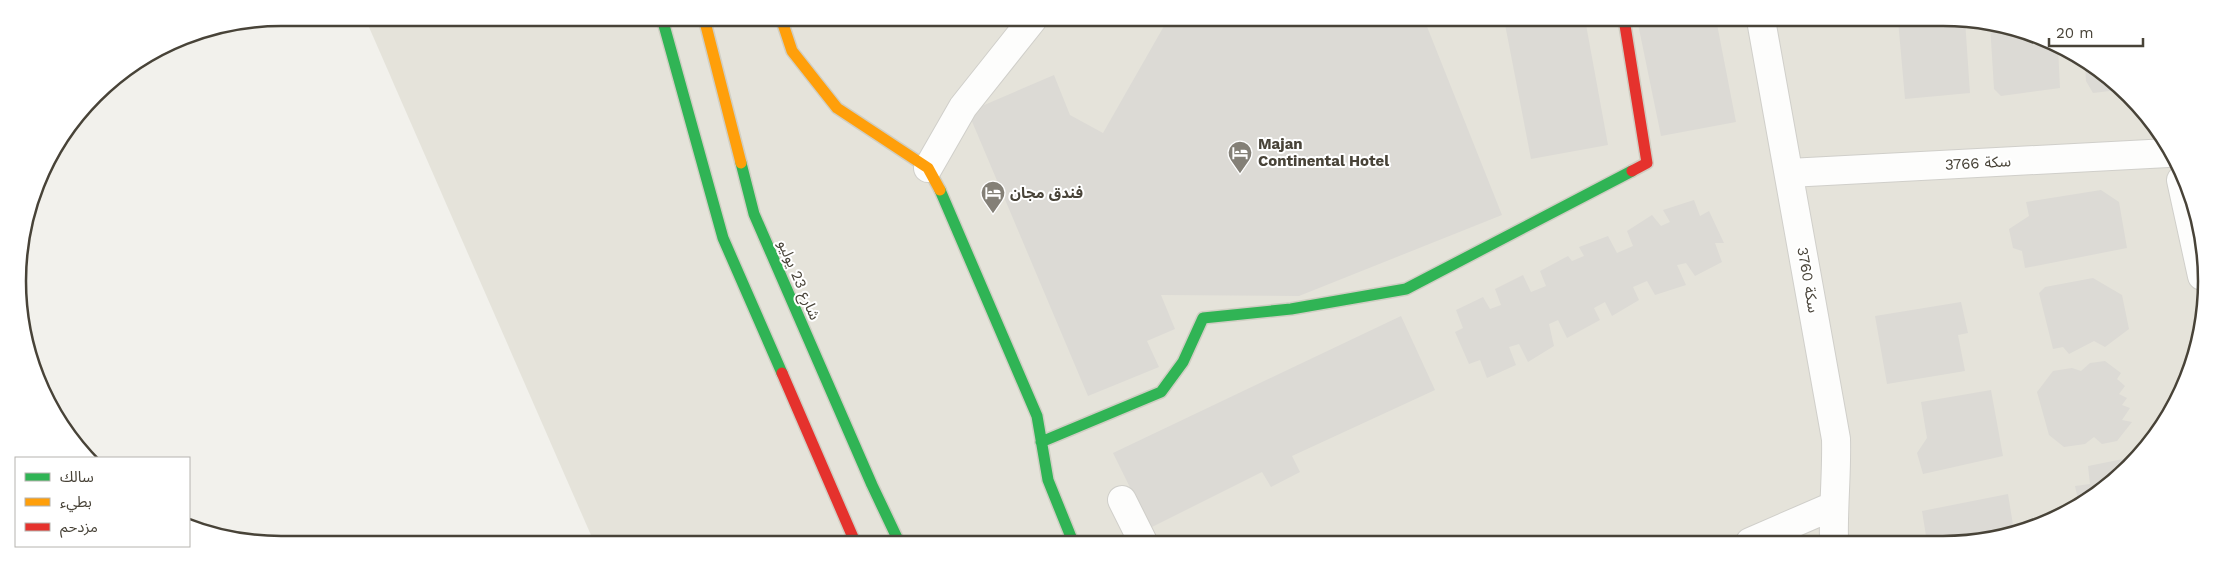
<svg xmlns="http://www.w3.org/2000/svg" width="2224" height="562" font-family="'Work Sans','Noto Sans Arabic',sans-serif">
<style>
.residential{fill:#e5e3da}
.building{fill:#dcdad5}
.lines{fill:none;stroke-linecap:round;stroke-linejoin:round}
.street-casing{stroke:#d0cfca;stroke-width:30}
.fast-casing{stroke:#d0cec3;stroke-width:14}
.slow-casing{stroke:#d0cec3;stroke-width:14}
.jam-casing{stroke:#d0cec3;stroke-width:14}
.street{stroke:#fdfdfc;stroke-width:28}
.fast{stroke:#30b455;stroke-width:11}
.slow{stroke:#ff9f0a;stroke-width:11}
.jam{stroke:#e5322d;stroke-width:11}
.labels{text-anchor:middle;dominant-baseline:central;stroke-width:4;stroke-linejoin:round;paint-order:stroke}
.poi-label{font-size:15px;font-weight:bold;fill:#484338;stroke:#fff;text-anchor:start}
.street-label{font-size:15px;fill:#484338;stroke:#fff}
.rim{fill:none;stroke:#484338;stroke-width:2.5}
</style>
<rect width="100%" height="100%" fill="#f2f1ec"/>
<path class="residential" d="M 365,18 L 1978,20 L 2075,53 L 2152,121 L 2198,213 L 2204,316 L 2179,398 L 2129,468 L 2059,517 L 1977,542 L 594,542 Z"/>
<path class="building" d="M 1168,19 L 1424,19 L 1502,215 L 1299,296 L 1161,295 L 1175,329 L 1147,341 L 1159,367 L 1088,396 L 968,112 L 1054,75 L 1070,115 L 1103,133 Z
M 1504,19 L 1585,19 L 1608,145 L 1531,159 Z
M 1637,19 L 1716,19 L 1736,122 L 1661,136 Z
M 1898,20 L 1965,20 L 1970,93 L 1905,99 Z
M 1990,24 L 2058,47 L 2060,88 L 2001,96 L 1994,89 Z
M 2085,62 L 2100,75 L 2118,90 L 2093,93 L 2086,81 Z
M 2101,190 L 2119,202 L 2127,248 L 2025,268 L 2022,251 L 2013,248 L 2009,229 L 2029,216 L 2026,202 Z
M 1694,200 L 1700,216 L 1709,211 L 1724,243 L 1715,243 L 1722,262 L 1695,276 L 1686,263 L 1677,265 L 1686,285 L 1655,295 L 1647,281 L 1633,287 L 1639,300 L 1612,316 L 1605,302 L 1594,308 L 1600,320 L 1567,338 L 1558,320 L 1549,324 L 1554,346 L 1528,362 L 1519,344 L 1509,347 L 1516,365 L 1487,378 L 1480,360 L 1469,364 L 1455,332 L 1463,328 L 1456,310 L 1483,297 L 1490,309 L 1501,305 L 1495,289 L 1523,275 L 1531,292 L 1546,286 L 1540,271 L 1568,256 L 1572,261 L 1584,256 L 1579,247 L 1608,236 L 1617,253 L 1633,246 L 1627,231 L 1652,215 L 1661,226 L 1670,222 L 1663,210 Z
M 2093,278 L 2122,295 L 2129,329 L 2105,347 L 2094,341 L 2069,354 L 2063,347 L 2053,349 L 2039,293 L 2045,287 Z
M 1961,302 L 1968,333 L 1958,335 L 1965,371 L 1887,384 L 1875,316 Z
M 1401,316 L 1435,390 L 1292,456 L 1300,472 L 1271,487 L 1262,472 L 1150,528 L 1113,453 Z
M 2105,361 L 2121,373 L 2117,379 L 2125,386 L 2119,394 L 2127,398 L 2122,405 L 2130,408 L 2122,420 L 2132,422 L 2117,441 L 2102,444 L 2094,437 L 2085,444 L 2064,447 L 2049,435 L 2037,392 L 2053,371 L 2072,368 L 2081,371 L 2090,363 Z
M 1991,390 L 2003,456 L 1923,474 L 1917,453 L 1927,438 L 1921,402 Z
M 2138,456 L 2129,468 L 2079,504 L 2075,486 L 2090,484 L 2088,466 Z
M 2008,494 L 2014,531 L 1977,542 L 1927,542 L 1922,511 Z"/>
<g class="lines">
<defs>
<path id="street" d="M 1761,20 L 1836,439 C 1837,474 1833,507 1834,542
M 928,168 L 963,107 L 1033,19
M 1789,173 L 2168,153
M 2181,180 L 2202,276
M 1122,500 L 1143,542
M 1750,542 L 1833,506"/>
<path id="fast" d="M 662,18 L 723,238 L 782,373
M 741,163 L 754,214 L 872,485 L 899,542
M 940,190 L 1037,416 L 1048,480 L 1073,542
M 1041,442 L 1161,392 L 1183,362 L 1203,318 L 1291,309 L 1406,289 L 1632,171"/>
<path id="slow" d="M 704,18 L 741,163
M 781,18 L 792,51 L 837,108 L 928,168 L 940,190"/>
<path id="jam" d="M 1624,19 L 1647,163 L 1632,171
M 782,373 L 855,542"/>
</defs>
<use href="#street" class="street-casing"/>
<use href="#fast" class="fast-casing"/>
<use href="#slow" class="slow-casing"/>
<use href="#jam" class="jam-casing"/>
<use href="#street" class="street"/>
<use href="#fast" class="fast"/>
<use href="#slow" class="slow"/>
<use href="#jam" class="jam"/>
</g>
<defs>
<symbol id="hotel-pin" viewBox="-11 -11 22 30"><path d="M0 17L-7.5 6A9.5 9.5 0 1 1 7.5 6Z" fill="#848077" stroke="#fff"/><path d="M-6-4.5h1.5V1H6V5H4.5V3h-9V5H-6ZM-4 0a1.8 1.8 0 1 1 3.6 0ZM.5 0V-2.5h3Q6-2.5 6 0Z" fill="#fff"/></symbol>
</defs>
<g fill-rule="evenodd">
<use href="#hotel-pin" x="1226" y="139" width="28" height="38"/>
<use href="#hotel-pin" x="979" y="179" width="28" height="38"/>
</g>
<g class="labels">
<g class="poi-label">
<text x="1258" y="144">Majan<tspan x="1258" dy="17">Continental Hotel</tspan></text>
<text x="1010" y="193">فندق مجان</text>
</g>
<g class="street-label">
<text transform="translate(1978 163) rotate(-3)">سكة 3766</text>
<text transform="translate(799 280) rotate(67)">شارع 23 يوليو</text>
<text transform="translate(1808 280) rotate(80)">سكة 3760</text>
</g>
</g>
<path d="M0 0H2224V562H0ZM281 26H1943A255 255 0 0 1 2198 281V281A255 255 0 0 1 1943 536H281A255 255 0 0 1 26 281V281A255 255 0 0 1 281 26Z" fill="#fff" fill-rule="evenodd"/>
<path class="rim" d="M281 26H1943A255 255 0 0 1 2198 281V281A255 255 0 0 1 1943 536H281A255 255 0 0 1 26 281V281A255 255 0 0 1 281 26Z"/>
<rect x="15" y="457" width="175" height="90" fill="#ffffff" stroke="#b6b4af"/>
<rect x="25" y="473" width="25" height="8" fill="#30b455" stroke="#b6b4af"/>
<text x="60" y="482" font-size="15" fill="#484338">سالك</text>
<rect x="25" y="498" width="25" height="8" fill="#ff9f0a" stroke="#b6b4af"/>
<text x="60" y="507" font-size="15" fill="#484338">بطيء</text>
<rect x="25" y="523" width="25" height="8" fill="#e5322d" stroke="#b6b4af"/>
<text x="60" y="532" font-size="15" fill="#484338">مزدحم</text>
<path d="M2049 38v8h94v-8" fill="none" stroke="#484338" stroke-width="2.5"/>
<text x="2056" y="38" font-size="15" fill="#484338" stroke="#ffffff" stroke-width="4" paint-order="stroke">20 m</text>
</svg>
